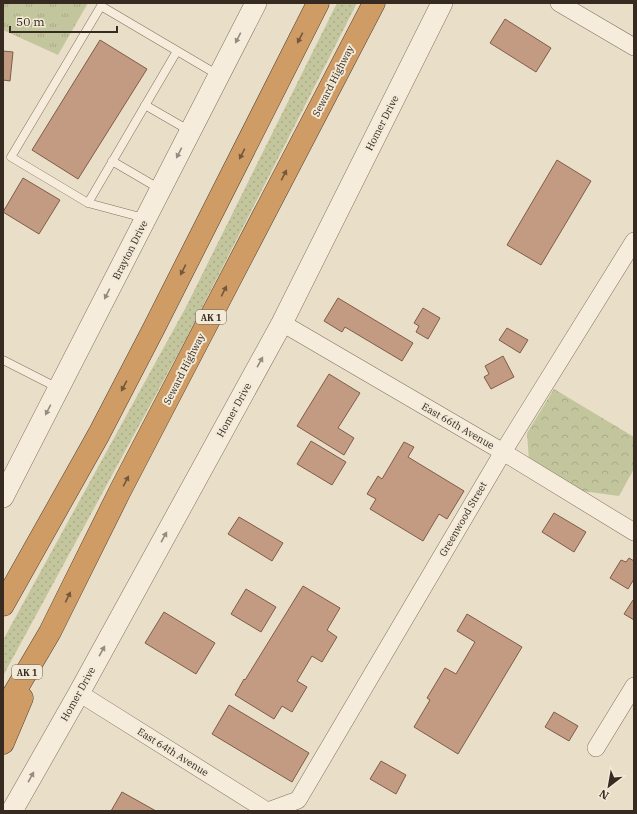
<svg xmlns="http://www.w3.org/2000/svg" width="637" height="814" font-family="'IBM Plex Serif',serif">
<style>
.grass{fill:url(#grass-dots)}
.forest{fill:url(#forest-crowns)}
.park{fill:url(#park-tufts)}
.building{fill:#c39b83;stroke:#805c48}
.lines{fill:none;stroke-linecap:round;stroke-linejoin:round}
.service-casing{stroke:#83715f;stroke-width:9}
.minor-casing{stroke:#83715f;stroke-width:18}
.tertiary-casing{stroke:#83715f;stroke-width:22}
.motorway-casing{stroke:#524033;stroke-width:23}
.service{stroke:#f5ecdb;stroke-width:8}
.minor{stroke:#f5ecdb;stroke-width:17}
.tertiary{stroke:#f5ecdb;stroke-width:21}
.motorway{stroke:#ce9c64;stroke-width:22}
.oneway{fill:#968b7e}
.oneway2{fill:#73583c}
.labels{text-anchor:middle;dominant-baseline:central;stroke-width:4;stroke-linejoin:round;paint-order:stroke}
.shield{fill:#f2e9d7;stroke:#6e6358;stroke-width:1}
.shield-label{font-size:9px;font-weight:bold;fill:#362a21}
.street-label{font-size:10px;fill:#362a21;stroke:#f2e9d7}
</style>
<defs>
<pattern id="grass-dots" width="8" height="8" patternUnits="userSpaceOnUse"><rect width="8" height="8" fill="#c3c69d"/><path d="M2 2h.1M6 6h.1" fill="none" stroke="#a8aa87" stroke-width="1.8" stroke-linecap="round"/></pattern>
<pattern id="forest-crowns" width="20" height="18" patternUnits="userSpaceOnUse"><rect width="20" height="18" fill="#c3c69d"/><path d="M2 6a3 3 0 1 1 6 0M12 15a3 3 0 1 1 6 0" fill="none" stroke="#a8aa87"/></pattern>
<pattern id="park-tufts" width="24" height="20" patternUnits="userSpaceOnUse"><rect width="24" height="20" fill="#c3c69d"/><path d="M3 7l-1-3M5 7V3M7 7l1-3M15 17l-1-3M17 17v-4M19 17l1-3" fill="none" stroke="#a8aa87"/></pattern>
</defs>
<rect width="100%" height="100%" fill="#e9dec8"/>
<path class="grass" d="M 337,3 L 357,3 L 186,339 L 3,676 L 3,640 L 186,307 Z"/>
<path class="forest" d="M 554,389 L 634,437 L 634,469 L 619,496 L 582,491 L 529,461 L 527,433 Z"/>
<path class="park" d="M 3,3 L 88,3 L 58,55 L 3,30 Z"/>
<path class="building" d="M 505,19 L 551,48 L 536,72 L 490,43 Z
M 100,40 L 147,69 L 78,179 L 32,150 Z
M 3,51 L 13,52 L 10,81 L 3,80 Z
M 557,160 L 591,181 L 541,265 L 507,245 Z
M 23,178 L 60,200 L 39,234 L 3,212 Z
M 338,298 L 413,343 L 402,361 L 345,327 L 342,332 L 324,321 Z
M 423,308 L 440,318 L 428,339 L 416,332 L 419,326 L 414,323 Z
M 507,328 L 528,340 L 520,353 L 499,340 Z
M 503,356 L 514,377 L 491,389 L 484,377 L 489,374 L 485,366 Z
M 329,374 L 360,393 L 338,428 L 354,438 L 344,455 L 297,426 Z
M 311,441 L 346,462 L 332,485 L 297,464 Z
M 404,442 L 414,447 L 408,457 L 464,491 L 447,519 L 439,514 L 423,541 L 370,509 L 376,499 L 367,494 L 378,476 L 382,479 Z
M 554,513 L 586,532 L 574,552 L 542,532 Z
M 239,517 L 283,543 L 272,561 L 228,534 Z
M 629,558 L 634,561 L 634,579 L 628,589 L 610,578 L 621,560 L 626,562 Z
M 303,586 L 340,608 L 327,630 L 337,637 L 322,662 L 312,656 L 297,681 L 307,687 L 292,712 L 282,706 L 274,719 L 235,695 L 244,679 L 245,680 Z
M 246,589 L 276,607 L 261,632 L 231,614 Z
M 633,600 L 634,600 L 634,620 L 624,614 Z
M 164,612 L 215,643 L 196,674 L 145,643 Z
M 467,614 L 522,647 L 458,754 L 414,727 L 430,700 L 427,698 L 445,668 L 456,674 L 475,642 L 457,631 Z
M 229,705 L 309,753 L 292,782 L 212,734 Z
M 554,712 L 578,726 L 569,741 L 545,727 Z
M 381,761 L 406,775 L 396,794 L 370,779 Z
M 122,792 L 156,811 L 111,811 Z"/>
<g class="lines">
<defs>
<path id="service" d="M 145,105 L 190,131
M 112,161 L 160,189
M 88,203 L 177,51
M 144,218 L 88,203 L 11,157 L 101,6 L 218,75
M 3,360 L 58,388"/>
<path id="minor" d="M 559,3 L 634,47
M 282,323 L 503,452 L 634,532
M 79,693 L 267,811
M 596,748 L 634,686
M 268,811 L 298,800 L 503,452 L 634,241"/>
<path id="tertiary" d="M 3,497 L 256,3
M 12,811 L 79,693 L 282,323 L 442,3"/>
<path id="motorway" d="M 3,605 L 99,434 L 154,328 L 318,3
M 3,712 L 50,632 L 120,491 L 374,3
M 3,743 L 22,698"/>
</defs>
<use href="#service" class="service-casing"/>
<use href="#minor" class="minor-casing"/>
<use href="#tertiary" class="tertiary-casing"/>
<use href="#motorway" class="motorway-casing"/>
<use href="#service" class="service"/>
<use href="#minor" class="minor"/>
<use href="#tertiary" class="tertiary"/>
<use href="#motorway" class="motorway"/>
</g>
<defs><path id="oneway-solid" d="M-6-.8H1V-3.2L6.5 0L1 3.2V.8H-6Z"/></defs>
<g class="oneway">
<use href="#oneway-solid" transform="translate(238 38) rotate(117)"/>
<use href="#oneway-solid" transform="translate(179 153) rotate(117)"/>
<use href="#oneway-solid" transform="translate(107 294) rotate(117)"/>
<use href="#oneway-solid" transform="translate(260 362) rotate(-61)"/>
<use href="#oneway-solid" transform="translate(48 410) rotate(117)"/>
<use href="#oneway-solid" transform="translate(164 537) rotate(-61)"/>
<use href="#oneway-solid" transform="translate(102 651) rotate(-61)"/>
<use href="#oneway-solid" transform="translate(31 777) rotate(-61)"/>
</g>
<g class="oneway2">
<use href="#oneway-solid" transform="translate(300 38) rotate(117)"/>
<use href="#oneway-solid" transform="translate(242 154) rotate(117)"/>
<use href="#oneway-solid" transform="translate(284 175) rotate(-63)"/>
<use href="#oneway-solid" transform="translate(183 270) rotate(117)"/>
<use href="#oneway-solid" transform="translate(224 291) rotate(-63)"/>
<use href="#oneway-solid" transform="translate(124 386) rotate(118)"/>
<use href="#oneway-solid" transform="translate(126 481) rotate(-63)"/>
<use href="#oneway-solid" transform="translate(68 597) rotate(-64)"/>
</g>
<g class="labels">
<g class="shield">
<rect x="196" y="310" width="30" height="14" rx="3"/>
<rect x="12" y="665" width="30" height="14" rx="3"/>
</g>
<g class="shield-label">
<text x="211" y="317">AK 1</text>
<text x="27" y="672">AK 1</text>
</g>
<g class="street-label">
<text transform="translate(333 81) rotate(-63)">Seward Highway</text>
<text transform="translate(382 123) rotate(-63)">Homer Drive</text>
<text transform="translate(130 250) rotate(-63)">Brayton Drive</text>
<text transform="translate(184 369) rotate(-63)">Seward Highway</text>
<text transform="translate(234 410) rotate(-61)">Homer Drive</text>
<text transform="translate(458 426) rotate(30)">East 66th Avenue</text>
<text transform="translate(463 519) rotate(-60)">Greenwood Street</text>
<text transform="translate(78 694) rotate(-61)">Homer Drive</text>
<text transform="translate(173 752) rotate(32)">East 64th Avenue</text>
</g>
</g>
<rect width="637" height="814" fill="none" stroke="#362a21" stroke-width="8"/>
<g transform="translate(609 786) rotate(211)" stroke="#f2e9d7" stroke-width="3" paint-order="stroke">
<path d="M0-3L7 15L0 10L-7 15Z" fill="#362a21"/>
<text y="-6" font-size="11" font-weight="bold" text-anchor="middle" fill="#362a21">N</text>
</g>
<path d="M10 26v6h107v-6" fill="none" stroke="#362a21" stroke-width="2"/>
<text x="16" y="26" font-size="12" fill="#362a21" stroke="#f2e9d7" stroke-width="3" paint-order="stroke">50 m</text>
</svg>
